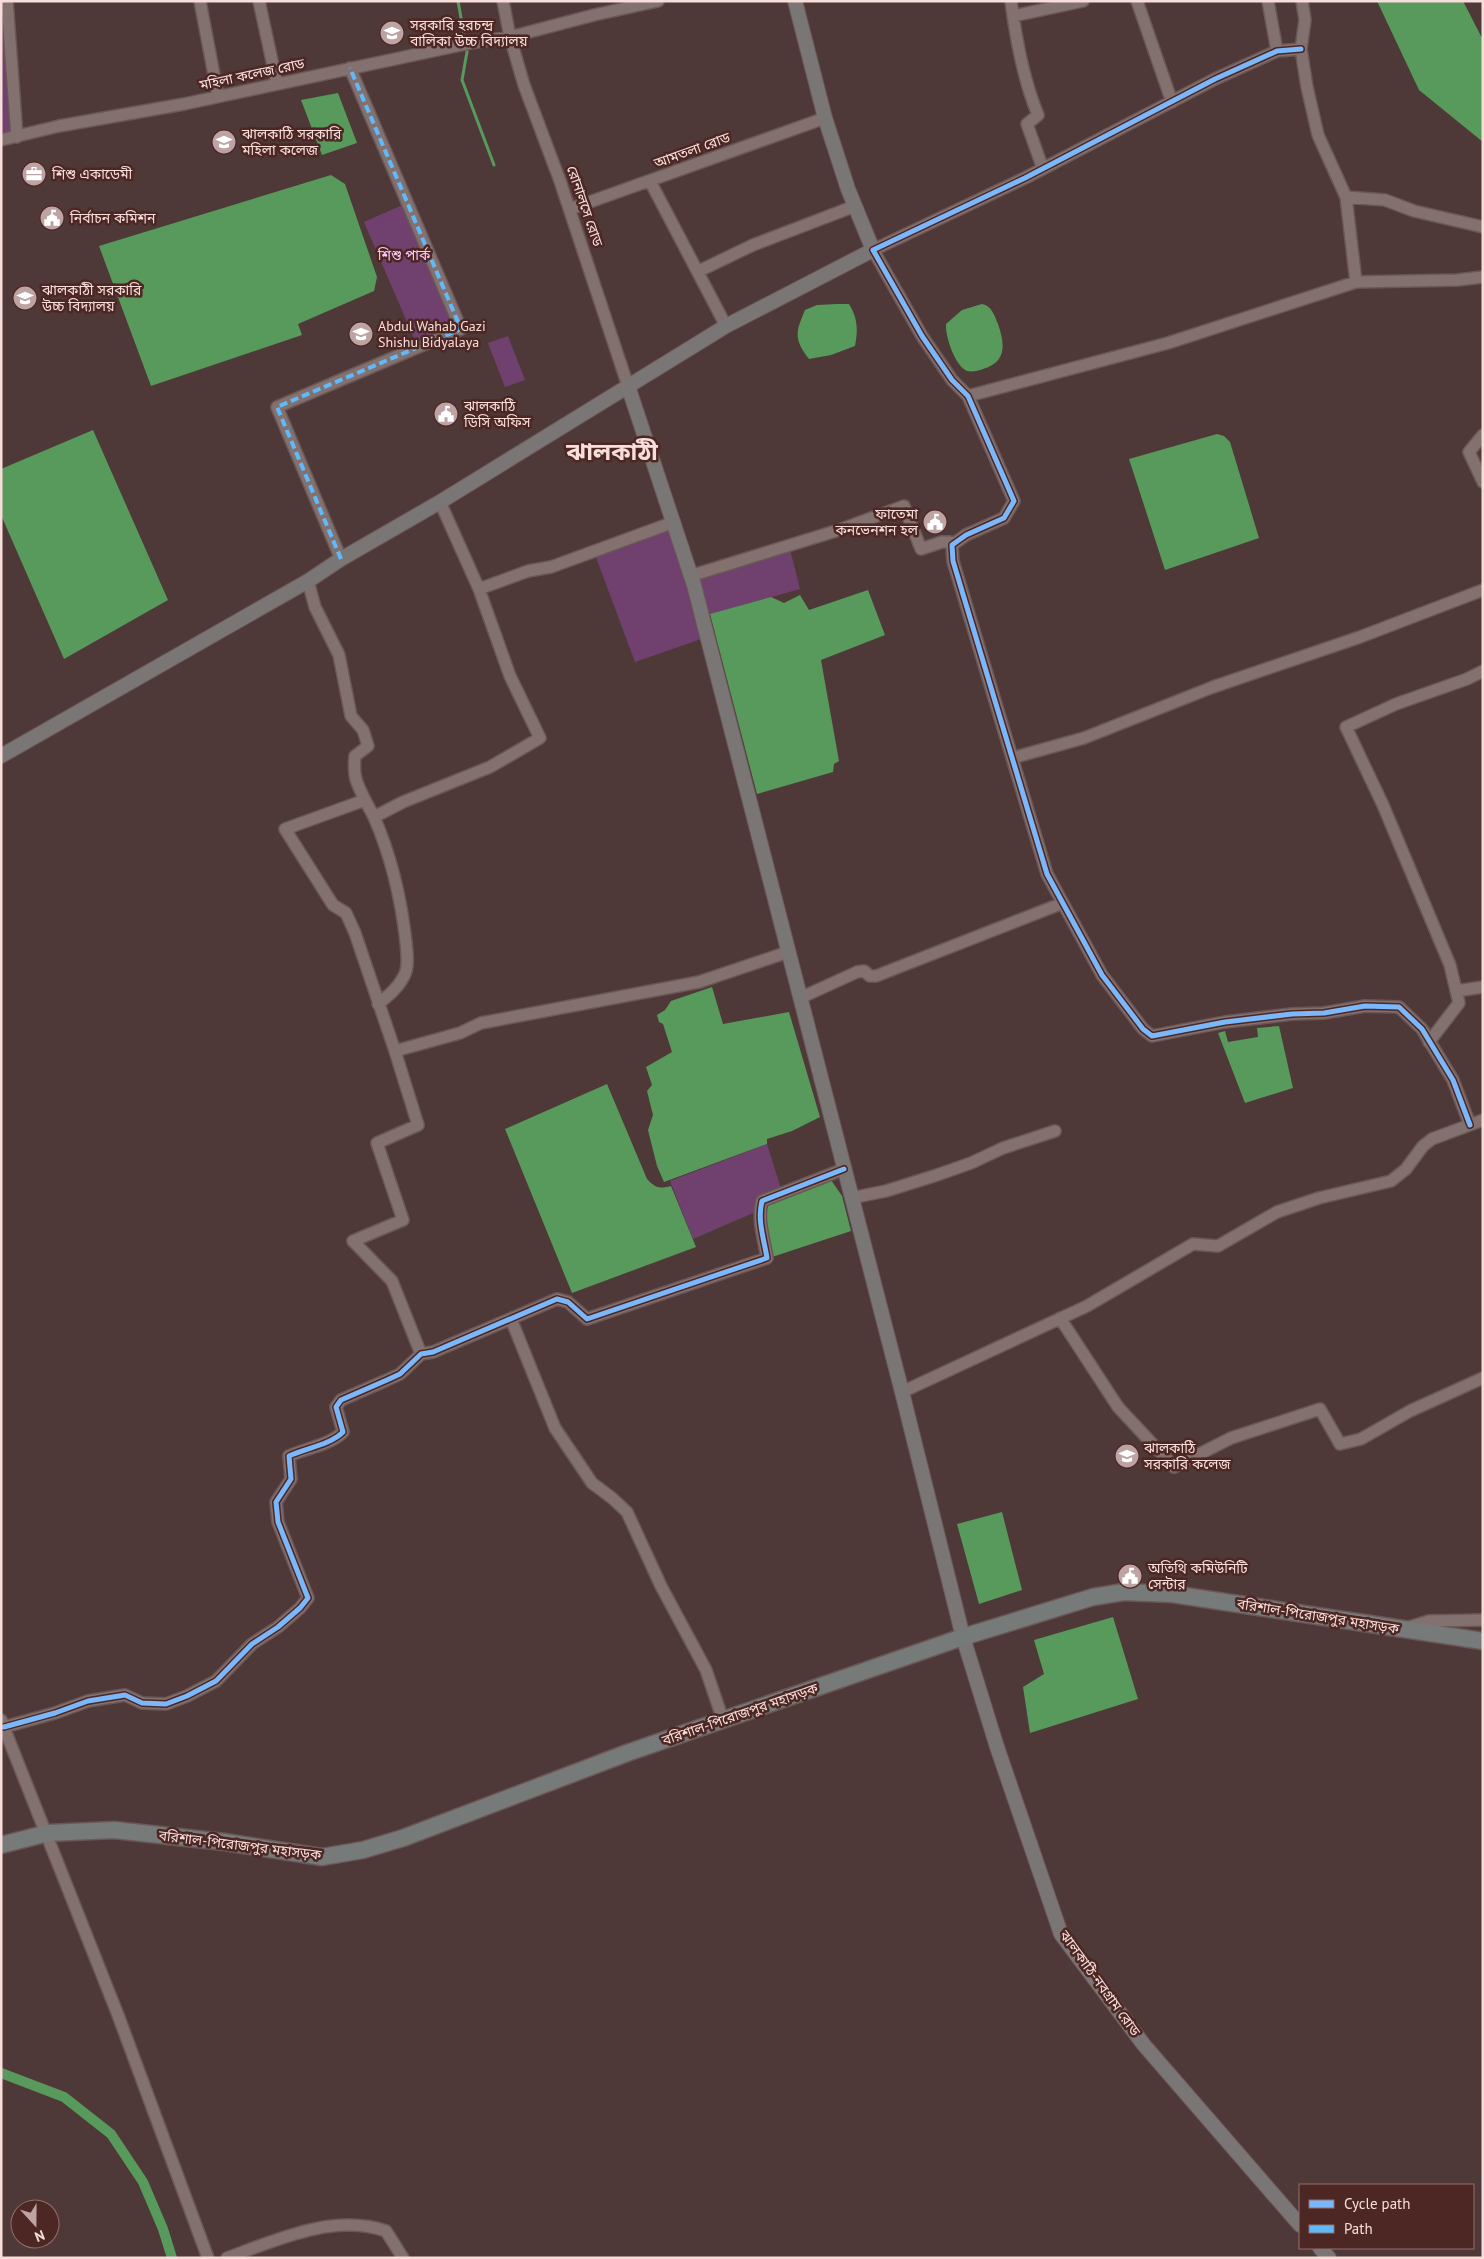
<svg xmlns="http://www.w3.org/2000/svg" width="1484" height="2259" font-family="'PT Sans','Noto Sans Bengali',sans-serif">
<style>
.green{fill:#70416e}
.water{fill:#58995c}
.lines{fill:none;stroke-linecap:round;stroke-linejoin:round}
.stream{stroke:#58995c;stroke-width:3}
.canal{stroke:#58995c;stroke-width:10}
.minor-casing{stroke:#6a5756;stroke-width:14}
.major-casing{stroke:#6a5756;stroke-width:16}
.highway-casing{stroke:#6a5756;stroke-width:19}
.minor{stroke:#837170;stroke-width:11}
.major{stroke:#7b7676;stroke-width:14}
.highway{stroke:#767a79;stroke-width:16}
.quiet{stroke:#60bafa;stroke-width:4;stroke-dasharray:8 4;stroke-linecap:butt}
.cycleway-casing{stroke:#4d2724;stroke-width:8}
.cycleway{stroke:#7ab7fb;stroke-width:5}
.labels{text-anchor:middle;dominant-baseline:central;stroke-width:5;stroke-linejoin:round;paint-order:stroke}
.poi-label{font-size:14px;fill:#f8dedb;stroke:#4d2724;text-anchor:start}
.street-label{font-size:14px;fill:#f8dedb;stroke:#4d2724}
.park-label{font-size:14px;fill:#fec8fe;stroke:#4d2724}
.town-label{font-size:24px;font-weight:bold;fill:#f8dedb;stroke:#4d2724}
</style>
<rect width="100%" height="100%" fill="#4f3938"/>
<path class="green" d="M 1,1 L 7,1 L 16,134 L 1,136 Z
M 407,203 L 461,329 L 417,345 L 364,222 Z
M 508,336 L 525,380 L 505,387 L 488,343 Z
M 674,522 L 690,576 L 789,545 L 800,589 L 701,617 L 707,637 L 635,662 L 594,552 Z
M 767,1144 L 782,1192 L 760,1210 L 693,1239 L 670,1181 Z"/>
<path class="water" d="M 1377,1 L 1463,1 L 1483,40 L 1483,142 L 1419,90 Z
M 338,93 L 357,143 L 322,155 L 301,100 Z
M 331,175 L 345,184 L 377,277 L 374,291 L 298,324 L 302,335 L 151,386 L 99,246 Z
M 837,304 L 849,304 C 858,319 858,330 855,346 L 831,355 L 809,359 C 793,338 796,332 805,310 L 817,305 Z
M 982,304 C 992,306 994,315 998,324 C 1005,344 1007,362 983,369 C 978,371 972,372 967,371 C 955,366 945,336 946,324 L 962,310 Z
M 93,430 L 168,600 L 64,659 L 1,515 L 1,469 Z
M 1217,434 L 1224,436 L 1230,442 L 1259,538 L 1165,570 L 1129,459 Z
M 868,590 L 885,635 L 821,660 L 839,761 L 834,764 L 833,772 L 757,794 L 710,614 L 771,597 L 784,603 L 800,595 L 809,610 Z
M 712,987 L 723,1024 L 789,1012 L 820,1117 L 792,1131 L 767,1139 L 767,1144 L 664,1182 L 657,1166 L 648,1130 L 653,1115 L 647,1091 L 652,1085 L 646,1067 L 672,1052 L 663,1024 L 659,1022 L 657,1015 L 665,1010 L 671,1001 Z
M 1279,1026 L 1293,1088 L 1245,1103 L 1218,1033 L 1225,1031 L 1228,1042 L 1258,1037 L 1257,1028 Z
M 607,1084 L 647,1179 C 655,1188 660,1189 671,1186 L 696,1247 L 572,1293 L 505,1129 Z
M 831,1180 L 842,1196 L 851,1231 L 772,1257 C 769,1241 759,1215 771,1202 Z
M 1002,1512 L 1022,1590 L 979,1604 L 957,1524 Z
M 1113,1617 L 1138,1699 L 1030,1733 L 1023,1687 L 1044,1674 L 1034,1640 Z"/>
<g class="lines">
<path class="stream" d="M 458,1 L 467,52 L 462,80 L 494,165"/>
<path class="canal" d="M 1,2073 L 64,2097 L 111,2134 L 143,2182 L 163,2229 L 172,2258"/>
<defs>
<path id="minor" d="M 7,1 L 17,137
M 200,1 L 218,96
M 259,1 L 277,84
M 503,1 L 510,37 L 594,15 L 658,1
M 1011,1 C 1016,40 1023,79 1038,115 L 1027,124 L 1043,169
M 1137,1 L 1172,102
M 1268,1 L 1277,51
M 1302,1 L 1305,20 L 1301,49 L 1307,87 L 1318,135 L 1346,197 L 1356,282
M 1013,16 L 1083,1
M 1301,49 L 1277,51 L 1215,79 L 1025,178 L 873,250 L 922,336 L 952,380 L 968,396 L 1014,501 L 1004,518 L 966,535 L 952,545 L 953,561 L 1047,874 L 1102,975 L 1143,1029 L 1152,1036 L 1225,1022 L 1292,1014 L 1324,1013 L 1365,1006 L 1399,1007 L 1422,1029 L 1453,1080 L 1470,1125
M 1,140 L 59,126 L 184,104 L 470,43 L 510,37 L 524,85 L 560,181 L 628,386
M 650,181 L 726,326
M 1346,197 L 1385,200 L 1414,211 L 1483,227
M 570,209 L 825,118
M 699,271 L 753,245 L 855,206
M 968,396 L 1168,343 L 1356,282 L 1457,280 L 1483,277
M 1483,435 L 1469,452 L 1483,482
M 440,502 L 479,589 L 528,571 L 551,567 L 674,522
M 341,559 L 277,407 L 461,329 L 350,68
M 690,576 L 839,530 L 904,506 L 921,549 L 942,542 L 950,542 L 952,545
M 308,581 L 315,607 L 339,655 L 351,716 L 363,730 L 368,746 L 355,756 C 353,776 356,782 365,800 L 285,829 L 333,905 L 346,913 L 355,933 L 395,1051 L 460,1033 L 481,1023 L 699,982 L 788,952
M 1012,758 L 1084,738 L 1213,687 L 1360,637 L 1483,590
M 365,800 L 374,817 L 403,802 L 490,767 L 540,738 L 510,676 L 479,589
M 374,817 C 392,858 401,898 406,942 C 407,952 409,968 404,976 C 398,988 388,996 378,1004
M 1456,991 L 1483,987
M 800,998 L 857,972 L 864,971 L 870,976 L 876,976 L 1063,903
M 1429,1042 L 1459,1003 L 1450,965 L 1383,805 L 1346,727 L 1396,704 L 1467,679 L 1483,671
M 395,1051 L 418,1125 L 377,1143 L 403,1220 L 353,1241 L 392,1281 L 421,1354
M 851,1198 L 886,1191 L 937,1175 L 971,1163 L 1003,1148 L 1055,1131
M 1060,1318 L 1118,1407 L 1174,1467 L 1231,1438 L 1320,1409 L 1340,1444 L 1361,1439 L 1410,1411 L 1483,1378
M 511,1319 L 555,1428 L 592,1483 L 612,1498 L 627,1512 L 661,1586 L 706,1670 L 723,1720
M 902,1392 L 1087,1306 L 1193,1244 L 1218,1246 L 1277,1212 L 1319,1198 L 1391,1181 L 1406,1169 L 1423,1146 L 1432,1139 L 1483,1120
M 1406,1628 L 1429,1621 L 1483,1620
M 1,1720 L 118,2015 L 208,2258
M 4,1727 L 55,1713 L 88,1701 L 125,1695 L 142,1703 L 166,1704 L 187,1696 L 216,1681 L 252,1644 L 278,1627 L 300,1608 L 308,1598 L 278,1522 L 276,1502 L 291,1479 L 289,1456 C 306,1448 330,1445 343,1432 L 336,1407 L 341,1400 L 387,1380 L 400,1374 L 421,1354 L 433,1352 L 557,1299 L 568,1302 L 587,1319 L 767,1258 C 764,1239 757,1220 762,1201 L 844,1169
M 227,2258 C 276,2240 333,2213 386,2231 L 403,2258"/>
<path id="major" d="M 628,386 L 694,585 L 902,1392 L 963,1637 L 997,1747 L 1061,1934 L 1144,2045 L 1300,2225
M 1,756 L 308,581 L 341,559 L 440,502 L 726,326 L 873,250 L 848,189 L 825,118 L 795,1
M 1320,2248 L 1329,2258"/>
<path id="highway" d="M 1,1845 L 48,1833 L 114,1830 L 224,1842 L 322,1857 L 363,1850 L 403,1838 L 627,1753 L 963,1637 L 1093,1597 L 1124,1592 L 1172,1594 L 1483,1641"/>
</defs>
<use href="#minor" class="minor-casing"/>
<use href="#major" class="major-casing"/>
<use href="#highway" class="highway-casing"/>
<use href="#minor" class="minor"/>
<use href="#major" class="major"/>
<use href="#highway" class="highway"/>
<path class="quiet" d="M 341,559 L 277,407 L 461,329 L 350,68"/>
<defs>
<path id="cycleway" d="M 1301,49 L 1277,51 L 1215,79 L 1025,178 L 873,250 L 922,336 L 952,380 L 968,396 L 1014,501 L 1004,518 L 966,535 L 952,545 L 953,561 L 1047,874 L 1102,975 L 1143,1029 L 1152,1036 L 1225,1022 L 1292,1014 L 1324,1013 L 1365,1006 L 1399,1007 L 1422,1029 L 1453,1080 L 1470,1125
M 4,1727 L 55,1713 L 88,1701 L 125,1695 L 142,1703 L 166,1704 L 187,1696 L 216,1681 L 252,1644 L 278,1627 L 300,1608 L 308,1598 L 278,1522 L 276,1502 L 291,1479 L 289,1456 C 306,1448 330,1445 343,1432 L 336,1407 L 341,1400 L 387,1380 L 400,1374 L 421,1354 L 433,1352 L 557,1299 L 568,1302 L 587,1319 L 767,1258 C 764,1239 757,1220 762,1201 L 844,1169"/>
</defs>
<use href="#cycleway" class="cycleway-casing"/>
<use href="#cycleway" class="cycleway"/>
</g>
<defs>
<symbol id="school-disc" viewBox="-11 -11 22 22"><circle r="9.5" fill="#bda4a2" stroke="#4d2724"/><path d="M0-5L7-2L0 1L-7-2ZM-4 1L0 2.5L4 1V4Q0 6-4 4Z" fill="#fff"/></symbol>
<symbol id="university-disc" viewBox="-11 -11 22 22"><circle r="9.5" fill="#bda4a2" stroke="#4d2724"/><path d="M0-5L7-2L0 1L-7-2ZM-4 1L0 2.5L4 1V4Q0 6-4 4Z" fill="#fff"/></symbol>
<symbol id="office-disc" viewBox="-11 -11 22 22"><circle r="9.5" fill="#bda4a2" stroke="#4d2724"/><path d="M-6-3h4V-5.5h4V-3h4V5H-6ZM-1-4.5V-3h2v-1.5ZM-6 0V1H6V0Z" fill="#fff"/></symbol>
<symbol id="civic-disc" viewBox="-11 -11 22 22"><circle r="9.5" fill="#bda4a2" stroke="#4d2724"/><path d="M-.6-6.5H3V-4.5H.6V-3L4-1V1h2V6H-6V1h2V-1L-.6-3ZM-1.2 2.5V6h2.4V2.5Z" fill="#fff"/></symbol>
</defs>
<g fill-rule="evenodd">
<use href="#school-disc" x="378" y="19" width="28" height="28"/>
<use href="#university-disc" x="210" y="128" width="28" height="28"/>
<use href="#office-disc" x="20" y="160" width="28" height="28"/>
<use href="#civic-disc" x="38" y="204" width="28" height="28"/>
<use href="#school-disc" x="11" y="284" width="28" height="28"/>
<use href="#school-disc" x="347" y="320" width="28" height="28"/>
<use href="#civic-disc" x="432" y="400" width="28" height="28"/>
<use href="#civic-disc" x="921" y="508" width="28" height="28"/>
<use href="#university-disc" x="1113" y="1442" width="28" height="28"/>
<use href="#civic-disc" x="1116" y="1562" width="28" height="28"/>
</g>
<g class="labels">
<g class="poi-label">
<text x="410" y="25">সরকারি হরচন্দ্র<tspan x="410" dy="16">বালিকা উচ্চ বিদ্যালয়</tspan></text>
<text x="242" y="134">ঝালকাঠি সরকারি<tspan x="242" dy="16">মহিলা কলেজ</tspan></text>
<text x="52" y="174">শিশু একাডেমী</text>
<text x="70" y="218">নির্বাচন কমিশন</text>
<text x="42" y="290">ঝালকাঠী সরকারি<tspan x="42" dy="16">উচ্চ বিদ্যালয়</tspan></text>
<text x="378" y="326">Abdul Wahab Gazi<tspan x="378" dy="16">Shishu Bidyalaya</tspan></text>
<text x="464" y="406">ঝালকাঠি<tspan x="464" dy="16">ডিসি অফিস</tspan></text>
<text x="918" y="514" text-anchor="end">ফাতেমা<tspan x="918" dy="16">কনভেনশন হল</tspan></text>
<text x="1144" y="1448">ঝালকাঠি<tspan x="1144" dy="16">সরকারি কলেজ</tspan></text>
<text x="1148" y="1568">অতিথি কমিউনিটি<tspan x="1148" dy="16">সেন্টার</tspan></text>
</g>
<g class="street-label">
<text transform="translate(252 74) rotate(-12)">মহিলা কলেজ রোড</text>
<text transform="translate(692 150) rotate(-20)">আমতলা রোড</text>
<text transform="translate(585 206) rotate(71)">রোনালসে রোড</text>
<text transform="translate(1318 1616) rotate(9)">বরিশাল-পিরোজপুর মহাসড়ক</text>
<text transform="translate(740 1714) rotate(-19)">বরিশাল-পিরোজপুর মহাসড়ক</text>
<text transform="translate(240 1845) rotate(7)">বরিশাল-পিরোজপুর মহাসড়ক</text>
<text transform="translate(1100 1983) rotate(54)">ঝালকাঠি-নবগ্রাম রোড</text>
</g>
<g class="park-label">
<text x="404" y="255">শিশু পার্ক</text>
</g>
<g class="town-label">
<text x="612" y="451">ঝালকাঠী</text>
</g>
</g>
<rect width="1484" height="2259" fill="none" stroke="#f8dedb" stroke-width="5"/>
<rect x="1299" y="2184" width="175" height="65" fill="#4d2724" stroke="#91706d"/>
<rect x="1309" y="2200" width="25" height="8" fill="#7ab7fb" stroke="#91706d"/>
<text x="1344" y="2209" font-size="15" fill="#f8dedb">Cycle path</text>
<rect x="1309" y="2225" width="25" height="8" fill="#60bafa" stroke="#91706d"/>
<text x="1344" y="2234" font-size="15" fill="#f8dedb">Path</text>
<g transform="translate(35 2224) rotate(159)"><circle r="24" fill="#4d2724" stroke="#91706d"/>
<path d="M0-4L9 19L0 12L-9 19Z" fill="#bda4a2"/>
<text y="-8" font-size="14" font-weight="bold" text-anchor="middle" fill="#f8dedb">N</text>
</g>
</svg>
